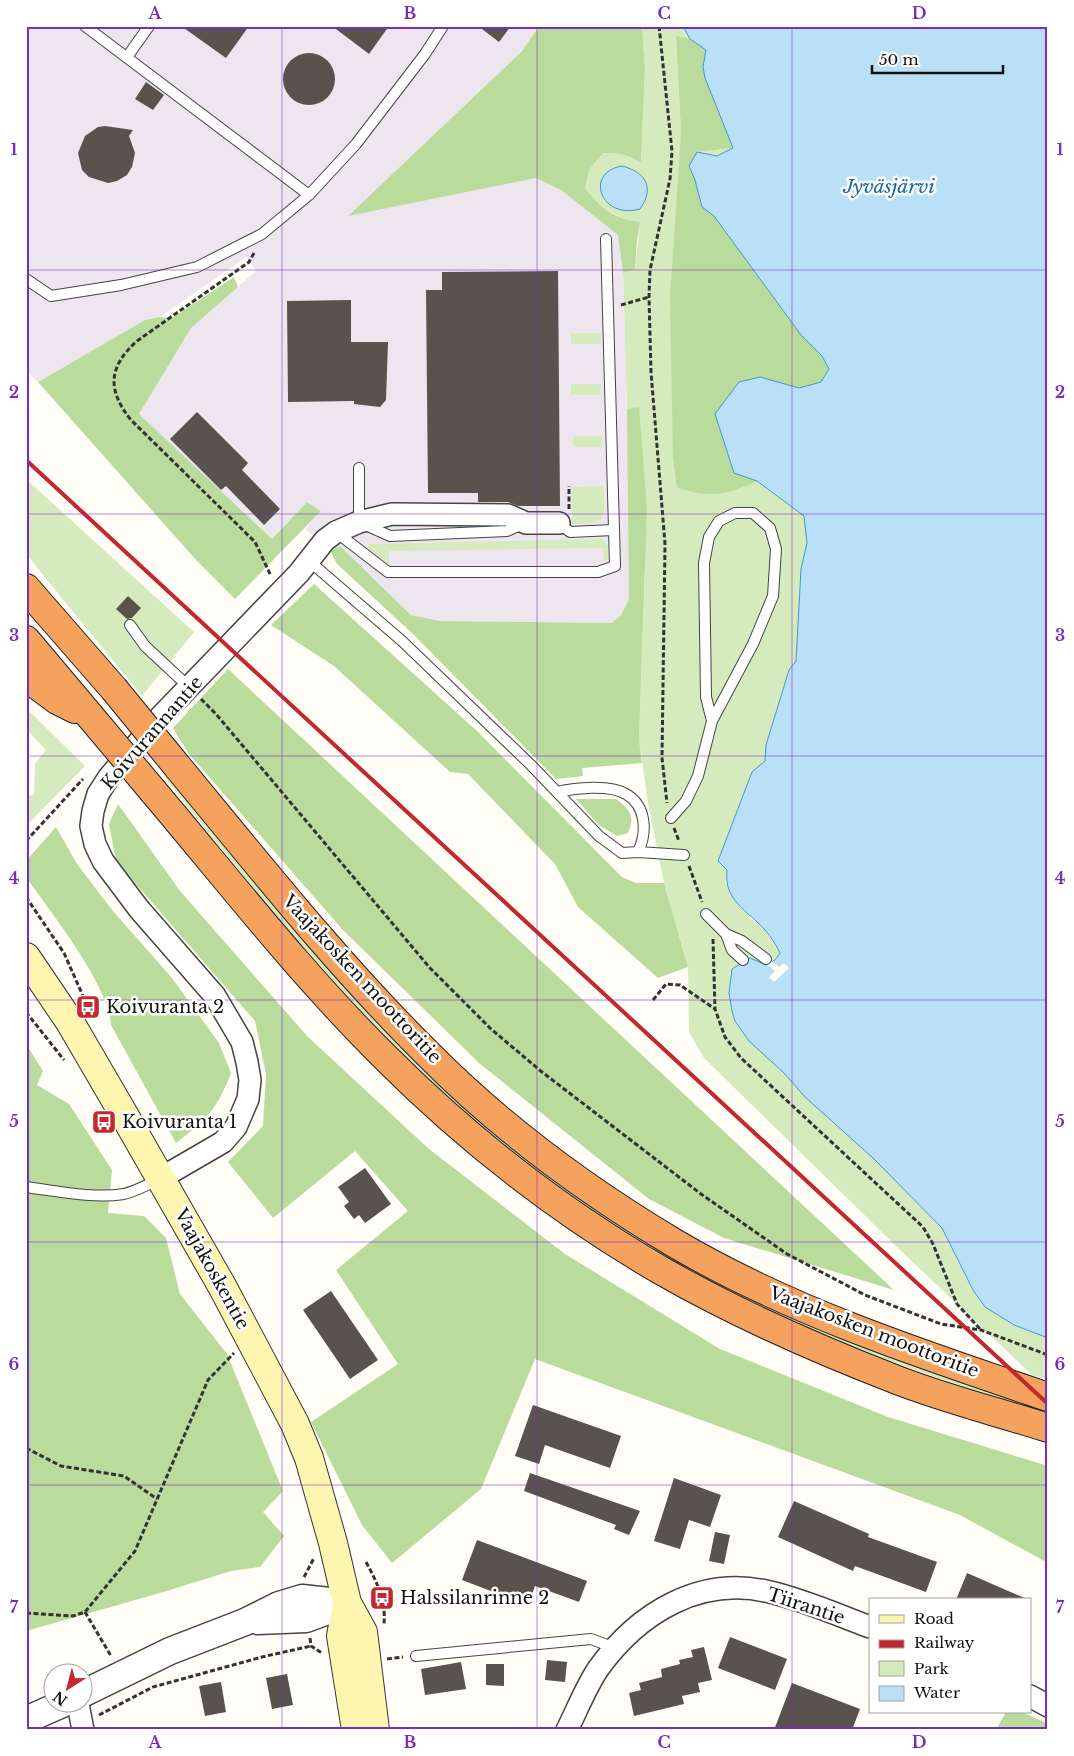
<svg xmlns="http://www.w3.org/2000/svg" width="1074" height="1756" font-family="'Libre Baskerville',serif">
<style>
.industrial{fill:#eee6ef}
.green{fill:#d5ebbd}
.forest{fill:#b9dc9c}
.water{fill:#b9e0f7;stroke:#4096ce}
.pier{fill:#fffdf5}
.building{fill:#5a524d}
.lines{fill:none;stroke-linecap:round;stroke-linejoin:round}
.service-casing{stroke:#444;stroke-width:12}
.minor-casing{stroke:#444;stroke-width:24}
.tertiary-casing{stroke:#444;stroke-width:29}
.secondary-casing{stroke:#333;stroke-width:30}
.motorway-casing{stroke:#222;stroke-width:30}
.path{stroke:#333;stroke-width:3;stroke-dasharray:5 2.5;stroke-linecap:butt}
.service{stroke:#fff;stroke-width:10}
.minor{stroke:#fff;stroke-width:21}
.tertiary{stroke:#fff;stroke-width:26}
.secondary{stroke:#fef5b0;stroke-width:28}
.motorway{stroke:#f4a25e;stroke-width:28}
.rail{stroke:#c3272f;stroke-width:4}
.motorway-bridge-casing{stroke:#222;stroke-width:30;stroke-linecap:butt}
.motorway-bridge{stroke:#f4a25e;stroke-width:28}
.grid{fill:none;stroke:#7b2cbf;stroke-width:1;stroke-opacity:0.55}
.labels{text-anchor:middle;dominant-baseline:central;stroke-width:5;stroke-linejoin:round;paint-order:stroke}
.street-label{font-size:18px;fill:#111;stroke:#fff}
.poi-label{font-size:18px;fill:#111;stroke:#fff;text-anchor:start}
.water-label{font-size:19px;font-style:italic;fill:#1868a5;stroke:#fff}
.neatline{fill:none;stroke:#7b2cbf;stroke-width:2}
.grid-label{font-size:16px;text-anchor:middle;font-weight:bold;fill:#7b2cbf}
</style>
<rect width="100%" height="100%" fill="#fffdf5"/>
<path class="industrial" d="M 26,26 L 539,26 L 522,51 L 349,215 L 536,178 L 561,190 L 618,235 L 623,273 L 631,552 L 629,599 L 621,615 L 612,623 L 440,621 L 411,615 L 341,547 L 329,548 L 305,529 L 321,511 L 307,502 L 272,539 L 138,414 L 191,328 L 256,271 L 246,257 L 160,317 L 145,320 L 38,382 L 26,370 Z"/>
<path class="green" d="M 642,26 L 683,26 L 690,39 L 676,37 L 681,134 L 697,152 L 733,148 L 732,142 L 705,78 L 703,67 L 706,50 L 836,433 L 801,569 L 796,661 L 789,670 L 766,745 L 765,761 L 752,772 L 725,883 L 751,919 L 764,929 L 780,953 L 775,960 L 766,966 L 750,958 L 732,969 L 732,980 L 750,989 L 784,1073 L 805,1097 L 873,1158 L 942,1228 L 962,1269 L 1048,1314 L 1048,1380 L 1032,1375 L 899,1249 L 704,1058 L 689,1032 L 688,967 L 664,883 L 648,803 L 639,739 L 645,575 L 639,408 L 627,409 L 623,273 L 635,269 L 640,223 C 615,217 600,209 585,188 L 589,170 L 603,153 L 622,154 L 641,162 L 645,68 Z
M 571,333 L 601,333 L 601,344 L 571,344 Z
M 571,384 L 601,384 L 600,395 L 571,395 Z
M 573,436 L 602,436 L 602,447 L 573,447 Z
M 26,479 L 194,632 L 142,696 L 26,554 Z
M 604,486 C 605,521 609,524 572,524 L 572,487 Z
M 602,539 L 608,545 L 608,559 L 604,561 L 603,548 L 389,551 L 389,564 L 368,548 L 369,544 Z
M 26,708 L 85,766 L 26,826 L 26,796 L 34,795 L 35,764 L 46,750 L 26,729 Z
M 169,774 L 274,903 L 603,1211 L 1048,1409 L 1048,1415 C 938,1378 828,1344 725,1291 C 599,1227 484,1139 385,1039 C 306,957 236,867 165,778 Z"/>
<path class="forest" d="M 539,26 L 642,26 L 645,68 L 641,162 L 622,154 L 603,153 L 589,170 L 585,188 C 600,208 615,219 640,222 L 637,241 L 635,269 L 623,273 L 618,235 L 561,190 L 536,178 L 348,216 L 522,51 Z
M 676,36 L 690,39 L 706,50 L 703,67 L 705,78 L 732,142 L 733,148 L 697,152 L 689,166 L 695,180 L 702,207 L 714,216 L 801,335 L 822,356 L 829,369 L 821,382 L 798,388 L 734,472 L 757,481 C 727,495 709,499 677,487 L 673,458 L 670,297 L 681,134 Z
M 234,277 L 238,287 L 191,328 L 139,414 L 272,539 L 307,502 L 321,511 L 235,599 L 197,561 L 38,382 L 145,320 L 160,317 L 172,318 Z
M 639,407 L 647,509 L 639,739 L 642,763 L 582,768 L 583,776 L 556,779 L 413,634 L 337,564 L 329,548 L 341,547 L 411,615 L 440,621 L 612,623 L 621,615 L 629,599 L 627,409 Z
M 314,584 L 477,731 L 622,877 L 636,883 L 664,883 L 688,967 L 658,978 L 578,907 L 555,864 L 468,774 L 450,772 L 334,666 L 271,625 Z
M 228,669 L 894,1290 L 724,1238 L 649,1199 L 479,1063 L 343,930 L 189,754 L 173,728 Z
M 576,799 L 616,799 C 629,809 636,816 628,833 L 617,836 L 599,825 Z
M 118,804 L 180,891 L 308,1037 L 429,1149 L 565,1254 L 720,1349 L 888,1417 L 1048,1466 L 1048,1563 L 960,1515 L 535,1359 L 481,1489 L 392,1563 L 362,1525 L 311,1422 L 398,1364 L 336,1270 L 408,1211 L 355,1151 L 273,1218 L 228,1162 L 263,1126 L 266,1074 L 255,1021 L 116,861 L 109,824 Z
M 56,827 L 77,864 L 112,910 L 172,978 L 219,1043 L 231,1073 C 217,1109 207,1120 176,1143 L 111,1025 C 108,983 51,913 26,877 L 26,861 Z
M 26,1044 L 43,1071 L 37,1085 L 69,1104 L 112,1170 L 108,1213 L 144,1216 L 166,1238 L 180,1294 L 227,1354 L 283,1491 L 263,1512 L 284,1536 L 260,1567 L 231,1571 L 160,1593 L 26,1631 Z
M 1006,1712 L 1022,1712 L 1048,1724 L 1048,1730 L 996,1730 Z"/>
<path class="water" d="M 683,26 L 1048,26 L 1048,1338 L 1014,1325 L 985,1307 L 973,1290 L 942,1228 L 873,1158 L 805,1097 L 784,1073 L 749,1041 L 735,1021 L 732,1011 L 729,993 L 732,969 L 750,958 L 766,965 L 775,960 L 780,953 C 776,945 771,937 765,930 C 748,911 723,900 727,870 L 718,861 L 752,772 L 765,761 L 766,745 L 789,670 L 796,661 L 801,569 L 807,543 L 804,516 L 757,481 L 734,473 L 715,414 L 739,382 L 760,377 L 799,388 L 821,382 L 829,369 L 822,356 L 801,335 L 714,216 L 702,207 L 695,180 L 689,166 L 697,152 L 717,156 L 733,148 L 705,78 L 703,67 L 706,50 L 690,39 Z
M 622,166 C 646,172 655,188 640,209 C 600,220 584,172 622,166 Z"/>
<path class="pier" d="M 770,960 L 779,967 L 784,963 L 789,968 L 774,982 L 769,977 L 775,971 L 764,962 Z"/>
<path class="building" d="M 181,26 L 249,26 L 226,58 Z
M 332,26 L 389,26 L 369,54 Z
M 478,26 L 511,26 L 499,42 Z
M283 79a26 26 0 1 1 52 0a26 26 0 1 1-52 0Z
M 146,82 L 164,95 L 153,110 L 135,99 Z
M 105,126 L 133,130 L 129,136 L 135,153 L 132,167 L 127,175 L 117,181 L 108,183 L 89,177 L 82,170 L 78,153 L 85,136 L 98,127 Z
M 558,271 L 560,506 L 518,506 L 508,502 L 478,502 L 478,493 L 428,493 L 426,290 L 442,290 L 442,272 Z
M 351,300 L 351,342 L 388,342 L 386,400 L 380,407 L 354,404 L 354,401 L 288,402 L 287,301 Z
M 197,412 L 248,463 L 242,470 L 280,509 L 264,525 L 226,486 L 221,490 L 170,439 Z
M 128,596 L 141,608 L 132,618 L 127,619 L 116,609 Z
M 365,1168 L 391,1204 L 365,1223 L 359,1215 L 354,1219 L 344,1206 L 349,1202 L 338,1187 Z
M 331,1291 L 378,1360 L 350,1379 L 303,1310 Z
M 533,1405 L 621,1436 L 610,1468 L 545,1445 L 539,1464 L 515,1456 Z
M 530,1473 L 640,1511 L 629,1535 L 614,1529 L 616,1525 L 524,1491 Z
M 674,1478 L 721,1495 L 710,1527 L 689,1520 L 680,1549 L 654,1541 Z
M 794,1501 L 869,1534 L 868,1537 L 937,1562 L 926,1592 L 855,1566 L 853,1571 L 778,1537 Z
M 715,1532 L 730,1535 L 724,1564 L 709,1561 Z
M 477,1540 L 587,1581 L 579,1602 L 535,1586 L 528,1605 L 462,1580 Z
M 967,1573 L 1029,1600 L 956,1600 Z
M 730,1637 L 787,1659 L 775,1690 L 718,1668 Z
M 704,1647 L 712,1680 L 698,1683 L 700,1692 L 682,1696 L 684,1704 L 634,1716 L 629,1693 L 641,1690 L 639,1683 L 662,1677 L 661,1669 L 680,1664 L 679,1660 L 693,1657 L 691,1650 Z
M 547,1660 L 567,1662 L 565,1682 L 545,1680 Z
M 461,1662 L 466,1689 L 425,1695 L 421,1669 Z
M 486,1664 L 504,1664 L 504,1686 L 486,1685 Z
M 287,1674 L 293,1705 L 272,1709 L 266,1678 Z
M 221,1682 L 226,1712 L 205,1716 L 199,1686 Z
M 792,1683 L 860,1709 L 852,1730 L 774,1730 Z"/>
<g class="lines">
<defs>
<path id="service" d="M 85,26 L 309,195
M 127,57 L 149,26
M 26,279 L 51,296 L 121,285 L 197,267 L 262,234 L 309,195 L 356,144 L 425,54 L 443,26
M 359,468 L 359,522 L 390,536 L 507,531 L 525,523
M 559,523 L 570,532 L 613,530
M 336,532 L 388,572 L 598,572 L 615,566 L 606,239
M 308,560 L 402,641 L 531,765 L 599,836 L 622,853 L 638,852 C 647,833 647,806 626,794 C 609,784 575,788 557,792
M 130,625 L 145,646 L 190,688
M 671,818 L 686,801 L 698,776 L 712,721 L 753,644 L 773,596 L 776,549 L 770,528 L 753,513 L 735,513 L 719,521 L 709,537 L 704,563 L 706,697 L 712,721
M 638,852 L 684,855
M 706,914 L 726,934 L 732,950 L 743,960
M 726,934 L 742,941 L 766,959
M 26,1187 C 57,1191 93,1199 124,1194 C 137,1191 148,1184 160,1179
M 416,1656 L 591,1639 L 615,1648"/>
<path id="minor" d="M 161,1178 L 223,1142 L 236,1127 L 248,1099 L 250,1080 L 247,1062 L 242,1042 L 215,996 L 139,909 L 103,861 L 95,844 L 91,826 L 93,811 L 98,794 L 109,777 L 161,716 L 299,573 L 325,540 L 336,532 L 359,522 L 392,514 L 508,515 L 526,523 L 559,523
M 1030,1696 L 1048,1706
M 78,1704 L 83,1730
M 567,1730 C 577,1710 586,1687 598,1669 C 638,1613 700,1575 770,1592 C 804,1600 838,1615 870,1627"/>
<path id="tertiary" d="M 258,1621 L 306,1619 L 344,1605
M 82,1694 L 170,1651 L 245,1622 L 279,1605 L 302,1598 L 347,1603
M 26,1720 L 62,1704"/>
<path id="secondary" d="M 26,957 L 70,1022 L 123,1113 L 222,1286 L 295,1424 L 309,1458 L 333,1543 L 347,1603 L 363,1632 L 375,1730
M 347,1603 L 341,1636 L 356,1730"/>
<path id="motorway" d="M 26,588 L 114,689
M 26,640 L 90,716
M 26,677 L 57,700 L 75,709
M 177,766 C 258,864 337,964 427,1053 C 500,1127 587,1191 676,1244 C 792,1312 921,1354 1048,1397
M 153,791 C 229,881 302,975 386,1058 C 468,1140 562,1213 662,1271 C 737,1314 817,1349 897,1380 C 946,1399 998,1412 1048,1428"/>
</defs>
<use href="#service" class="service-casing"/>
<use href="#minor" class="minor-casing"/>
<use href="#tertiary" class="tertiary-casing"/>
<use href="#secondary" class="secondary-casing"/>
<use href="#motorway" class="motorway-casing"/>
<path class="path" d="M 659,26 L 672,151 L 670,179 L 650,270 L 649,297 L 651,372 L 665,544 L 662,758 L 667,803
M 254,253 L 249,262 L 137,341 C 108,367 107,390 131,420 L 255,542 L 271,576
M 621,305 L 649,297
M 569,509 L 569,486
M 201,699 L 216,714 L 430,968 L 491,1029 L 542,1072 L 701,1194 L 787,1254 L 865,1295 L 941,1324 L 981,1330 L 1048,1355
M 674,828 L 679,841
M 26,841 L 83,779
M 689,866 L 702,902
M 26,897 L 64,953 L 87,1005
M 713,939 L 715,1009 L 725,1037 L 741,1058 L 923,1227 L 933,1244 L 957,1304 L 981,1330
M 653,1000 L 666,984 L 680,985 L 715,1009
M 26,1012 L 64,1060
M 26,1448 L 61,1466 L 124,1476 L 157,1499
M 366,1562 C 377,1582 386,1601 384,1624
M 304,1577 L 314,1558
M 85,1612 L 111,1656
M 26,1613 L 73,1616 L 85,1612 L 135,1551 L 208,1380 L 234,1353
M 310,1638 L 311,1646 L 322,1653
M 387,1659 L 403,1657
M 99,1715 L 153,1687 L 262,1657 L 311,1646"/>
<use href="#service" class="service"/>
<use href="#minor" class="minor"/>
<use href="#tertiary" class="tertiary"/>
<use href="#secondary" class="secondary"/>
<use href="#motorway" class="motorway"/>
<path class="rail" d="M 26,460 L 1048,1404"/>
<defs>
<path id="motorway-bridge" d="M 114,689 L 177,766
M 90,716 L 153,791"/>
</defs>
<use href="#motorway-bridge" class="motorway-bridge-casing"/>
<use href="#motorway-bridge" class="motorway-bridge"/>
</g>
<path class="grid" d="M 282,26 L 282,1730M 537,26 L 537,1730M 792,26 L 792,1730M 26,270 L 1048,270M 26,514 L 1048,514M 26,756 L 1048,756M 26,1000 L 1048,1000M 26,1242 L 1048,1242M 26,1485 L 1048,1485"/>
<defs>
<symbol id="bus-square" viewBox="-11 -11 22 22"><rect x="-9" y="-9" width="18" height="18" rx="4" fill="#c3272f" stroke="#fff"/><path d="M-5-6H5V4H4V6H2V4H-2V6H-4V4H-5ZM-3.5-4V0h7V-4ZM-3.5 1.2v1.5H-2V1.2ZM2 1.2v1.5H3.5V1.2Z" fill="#fff"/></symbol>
</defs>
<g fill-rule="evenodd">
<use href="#bus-square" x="74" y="993" width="28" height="28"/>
<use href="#bus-square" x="90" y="1108" width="28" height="28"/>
<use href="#bus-square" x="368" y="1584" width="28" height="28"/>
</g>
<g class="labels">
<g class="street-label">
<text transform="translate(152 733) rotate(-49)">Koivurannantie</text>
<text transform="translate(362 979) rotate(47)">Vaajakosken moottoritie</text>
<text transform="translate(212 1269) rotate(61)">Vaajakoskentie</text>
<text transform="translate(874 1332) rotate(21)">Vaajakosken moottoritie</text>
<text transform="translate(806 1606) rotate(18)">Tiirantie</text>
</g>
<g class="poi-label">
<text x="106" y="1007">Koivuranta 2</text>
<text x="122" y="1122">Koivuranta 1</text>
<text x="400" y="1598">Halssilanrinne 2</text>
</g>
<g class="water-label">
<text x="889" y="186">Jyväsjärvi</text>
</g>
</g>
<rect width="1074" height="1756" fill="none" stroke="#ffffff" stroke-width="55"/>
<rect x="869" y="1598" width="162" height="115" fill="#ffffff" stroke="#a0a0a0"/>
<rect x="879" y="1615" width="25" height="8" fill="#fef5b0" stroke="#a0a0a0"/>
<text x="914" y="1624" font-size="15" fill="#111111">Road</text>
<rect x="879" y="1640" width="25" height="8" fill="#c3272f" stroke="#a0a0a0"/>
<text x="914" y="1648" font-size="15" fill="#111111">Railway</text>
<rect x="879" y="1661" width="25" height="15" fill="#d5ebbd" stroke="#a0a0a0"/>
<text x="914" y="1674" font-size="15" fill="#111111">Park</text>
<rect x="879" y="1686" width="25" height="15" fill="#b9e0f7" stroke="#a0a0a0"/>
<text x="914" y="1698" font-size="15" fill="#111111">Water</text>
<g transform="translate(68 1688) rotate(216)"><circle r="24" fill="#ffffff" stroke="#a0a0a0"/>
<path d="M0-4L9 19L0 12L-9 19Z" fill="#c3272f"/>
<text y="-8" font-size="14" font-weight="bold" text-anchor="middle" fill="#111111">N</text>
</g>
<path d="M872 65v8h131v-8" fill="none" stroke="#111111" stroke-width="2.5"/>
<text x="879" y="65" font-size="15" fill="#111111" stroke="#ffffff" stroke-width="4" paint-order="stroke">50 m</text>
<rect x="28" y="28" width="1018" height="1700" class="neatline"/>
<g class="grid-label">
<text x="155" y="19">A</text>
<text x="410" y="19">B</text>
<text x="664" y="19">C</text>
<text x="919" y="19">D</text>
<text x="14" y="155">1</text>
<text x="1060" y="155">1</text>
<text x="14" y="398">2</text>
<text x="1060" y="398">2</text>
<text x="14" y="641">3</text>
<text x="1060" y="641">3</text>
<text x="14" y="884">4</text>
<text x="1060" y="884">4</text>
<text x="14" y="1127">5</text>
<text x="1060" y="1127">5</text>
<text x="14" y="1370">6</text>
<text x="1060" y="1370">6</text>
<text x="14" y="1613">7</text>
<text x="1060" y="1613">7</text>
<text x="155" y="1748">A</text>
<text x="410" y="1748">B</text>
<text x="664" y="1748">C</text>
<text x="919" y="1748">D</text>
</g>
</svg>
